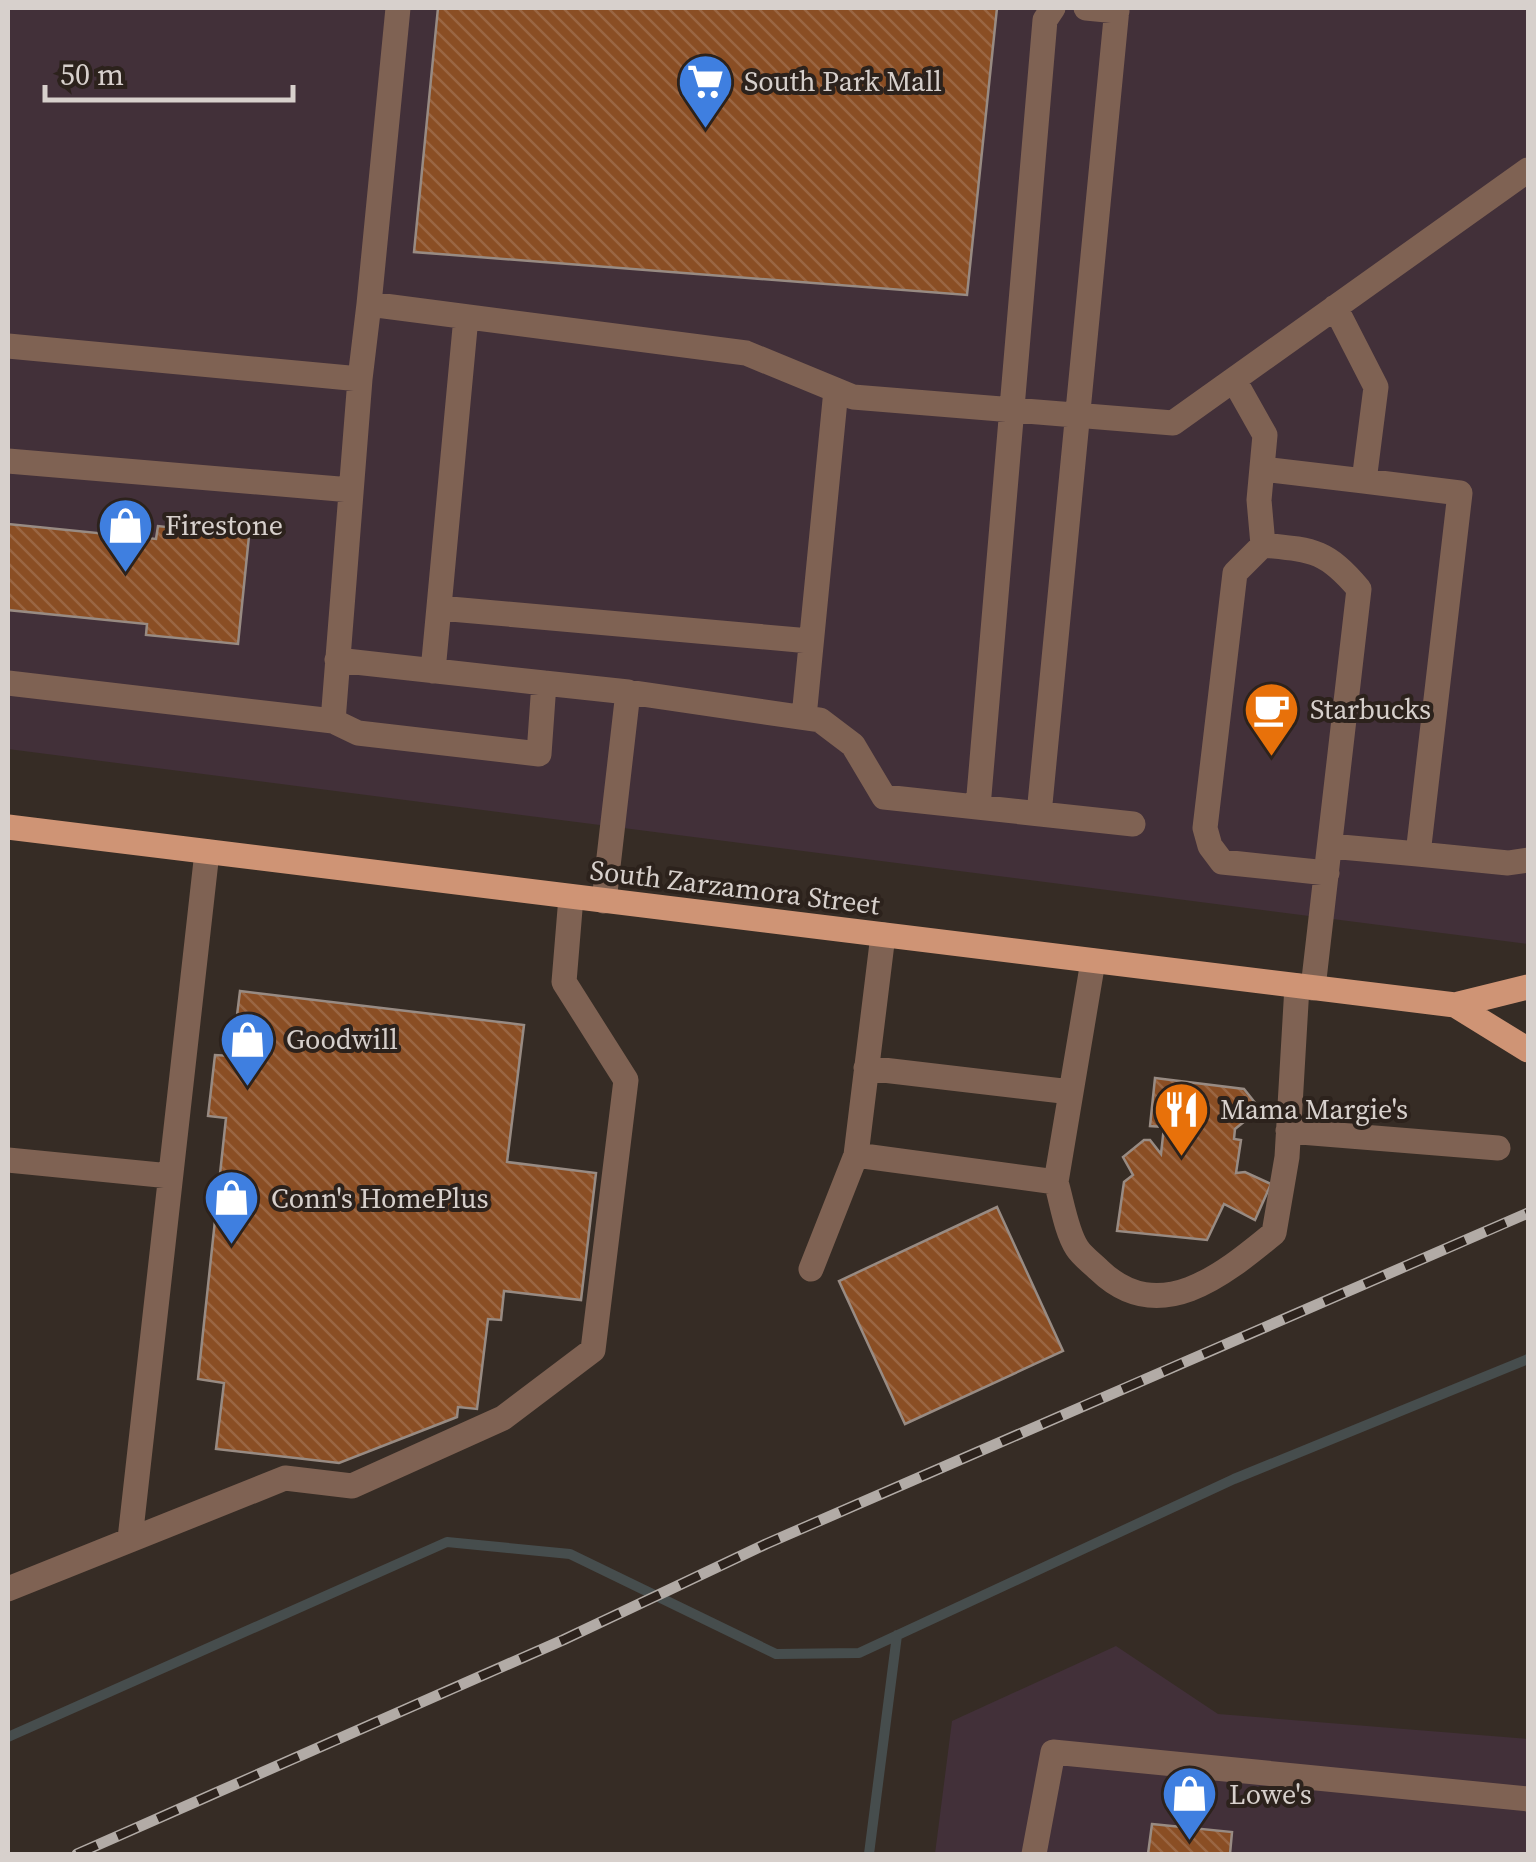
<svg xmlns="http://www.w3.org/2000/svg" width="1536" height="1862" font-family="'Source Serif 4',serif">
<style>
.commercial{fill:#423039}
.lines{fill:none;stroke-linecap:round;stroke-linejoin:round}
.stream{stroke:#464d4d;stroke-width:10}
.building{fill:url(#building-back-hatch);stroke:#988b83;stroke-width:2.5}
.minor{stroke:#7f6253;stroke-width:25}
.major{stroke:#cf9475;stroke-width:25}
.rail-casing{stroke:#b2aba6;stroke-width:11}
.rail{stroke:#2c221c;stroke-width:8;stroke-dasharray:22;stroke-linecap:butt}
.labels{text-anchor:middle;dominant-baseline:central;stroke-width:8;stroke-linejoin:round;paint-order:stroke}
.poi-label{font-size:28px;fill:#d7d0cc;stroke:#2c221c;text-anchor:start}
.street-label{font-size:28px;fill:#d7d0cc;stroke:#2c221c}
</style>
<defs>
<pattern id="building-back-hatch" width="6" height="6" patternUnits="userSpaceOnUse" patternTransform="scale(2.5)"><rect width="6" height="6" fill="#8a4e24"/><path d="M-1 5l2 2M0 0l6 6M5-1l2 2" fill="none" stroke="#9a6643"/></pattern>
</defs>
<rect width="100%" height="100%" fill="#362c25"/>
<path class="commercial" d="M 8,8 L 1528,8 L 1528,944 L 8,749 Z
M 1116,1646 L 1218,1714 L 1528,1739 L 1528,1854 L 935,1854 L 952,1721 Z"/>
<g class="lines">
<path class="stream" d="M 8,1737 L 447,1542 L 570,1554 L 776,1654 L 859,1653 L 1234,1479 L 1528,1359
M 869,1854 L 897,1635"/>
</g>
<path class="building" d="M 438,8 L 997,8 L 967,295 L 414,252 Z
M 8,524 L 156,539 L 158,526 L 249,536 L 238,644 L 146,635 L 147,624 L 8,610 Z
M 240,991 L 524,1025 L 507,1162 L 596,1173 L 581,1300 L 504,1291 L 501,1320 L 488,1319 L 477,1409 L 458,1407 L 457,1417 L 339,1463 L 216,1449 L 224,1383 L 198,1379 L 226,1118 L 208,1116 L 215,1055 L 232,1056 Z
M 1155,1078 L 1244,1089 L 1260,1109 L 1235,1129 L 1234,1139 L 1241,1140 L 1236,1173 L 1245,1172 L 1271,1184 L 1255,1220 L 1224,1204 L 1207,1240 L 1117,1231 L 1124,1182 L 1133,1175 L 1123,1157 L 1144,1140 L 1150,1140 L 1161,1154 L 1164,1127 L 1150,1126 Z
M 997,1207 L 1063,1351 L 905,1424 L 839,1281 Z
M 1152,1824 L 1232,1832 L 1230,1854 L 1148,1854 Z"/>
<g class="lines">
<path class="minor" d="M 398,8 L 369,304 L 746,353 L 853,397 L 1173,423 L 1528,170
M 1086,8 L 1117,11
M 8,346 L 360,379 L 369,304
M 360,379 L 333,721 L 358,733 L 539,754 L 544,683 L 628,692 L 604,901
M 1234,380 L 1265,435 L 1259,500 L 1263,545
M 8,461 L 351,490
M 1262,469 L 1364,481 L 1376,387 L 1335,307
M 1364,481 L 1460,493 L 1418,854 L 1508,863 L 1528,860
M 439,608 L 810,641
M 337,660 L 544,683
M 433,671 L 466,317
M 8,683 L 333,721
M 628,692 L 820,720 L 853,745 L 884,797 L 1133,824
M 804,717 L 836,390
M 978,807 L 1045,20 L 1053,8
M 1039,814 L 1117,8
M 1330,846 L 1418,854
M 883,935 L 856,1155 L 1056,1182 L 1093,961
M 1313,988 L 1359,589 C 1326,550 1313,550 1263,545 L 1235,573 L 1205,828 L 1210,846 L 1222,862 L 1327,873
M 866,1068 L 1071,1092
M 1288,1131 L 1498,1148
M 8,1160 L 170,1176
M 1056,1182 C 1062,1202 1066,1231 1077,1248 C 1082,1256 1092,1263 1099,1270 C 1159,1328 1223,1275 1274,1233 L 1287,1157 L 1297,986
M 811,1269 L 856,1155
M 130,1539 L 207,852
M 8,1589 L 285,1478 L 352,1486 L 503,1418 L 593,1350 L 626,1080 L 564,982 L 571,897
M 1034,1854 L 1053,1752 L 1528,1799"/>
<path class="major" d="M 8,827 L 1455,1005 L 1528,987
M 1455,1005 L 1528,1050"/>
<defs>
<path id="rail" d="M 77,1854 L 563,1640 L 766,1544 L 1528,1213"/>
</defs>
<use href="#rail" class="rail-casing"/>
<use href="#rail" class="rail"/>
</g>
<defs>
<symbol id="supermarket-pin" viewBox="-11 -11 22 30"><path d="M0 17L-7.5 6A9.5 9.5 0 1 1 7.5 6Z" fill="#3f7fe0" stroke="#2c221c"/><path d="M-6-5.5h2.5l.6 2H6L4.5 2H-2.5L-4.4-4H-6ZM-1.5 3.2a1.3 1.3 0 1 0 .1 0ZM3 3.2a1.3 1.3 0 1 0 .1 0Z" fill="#fff"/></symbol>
<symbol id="shop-pin" viewBox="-11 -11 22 30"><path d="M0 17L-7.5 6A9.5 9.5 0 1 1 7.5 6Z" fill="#3f7fe0" stroke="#2c221c"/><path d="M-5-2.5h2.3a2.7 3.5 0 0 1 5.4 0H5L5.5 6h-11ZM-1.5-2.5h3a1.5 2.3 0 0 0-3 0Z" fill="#fff"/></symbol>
<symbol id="cafe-pin" viewBox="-11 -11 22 30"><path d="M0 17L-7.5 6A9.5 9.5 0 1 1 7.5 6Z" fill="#e8710a" stroke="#2c221c"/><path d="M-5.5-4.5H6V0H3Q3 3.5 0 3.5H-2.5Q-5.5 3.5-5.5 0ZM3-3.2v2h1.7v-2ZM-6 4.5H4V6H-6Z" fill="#fff"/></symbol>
<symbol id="restaurant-pin" viewBox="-11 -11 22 30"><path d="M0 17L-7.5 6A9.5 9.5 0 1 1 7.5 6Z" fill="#e8710a" stroke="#2c221c"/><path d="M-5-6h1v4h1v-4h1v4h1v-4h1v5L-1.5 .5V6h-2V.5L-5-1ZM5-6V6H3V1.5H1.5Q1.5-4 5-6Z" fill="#fff"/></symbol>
</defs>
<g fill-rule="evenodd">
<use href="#supermarket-pin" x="674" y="50" width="63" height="86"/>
<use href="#shop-pin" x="94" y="494" width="63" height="86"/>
<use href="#cafe-pin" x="1240" y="678" width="63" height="86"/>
<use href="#shop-pin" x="216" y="1008" width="63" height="86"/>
<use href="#restaurant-pin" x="1150" y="1078" width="63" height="86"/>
<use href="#shop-pin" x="200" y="1166" width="63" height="86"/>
<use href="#shop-pin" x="1158" y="1762" width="63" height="86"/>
</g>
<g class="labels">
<g class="poi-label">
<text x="744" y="81">South Park Mall</text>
<text x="165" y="525">Firestone</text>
<text x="1310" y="709">Starbucks</text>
<text x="286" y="1039">Goodwill</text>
<text x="1220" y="1109">Mama Margie's</text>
<text x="271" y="1198">Conn's HomePlus</text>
<text x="1229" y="1794">Lowe's</text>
</g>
<g class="street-label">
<text transform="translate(735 887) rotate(7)">South Zarzamora Street</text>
</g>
</g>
<rect width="1536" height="1862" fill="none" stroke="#d7d0cc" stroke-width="20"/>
<path d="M45 85v15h248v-15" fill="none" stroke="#d7d0cc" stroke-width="5"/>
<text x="60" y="85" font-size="30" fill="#d7d0cc" stroke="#2c221c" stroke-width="8" paint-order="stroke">50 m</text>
</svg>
